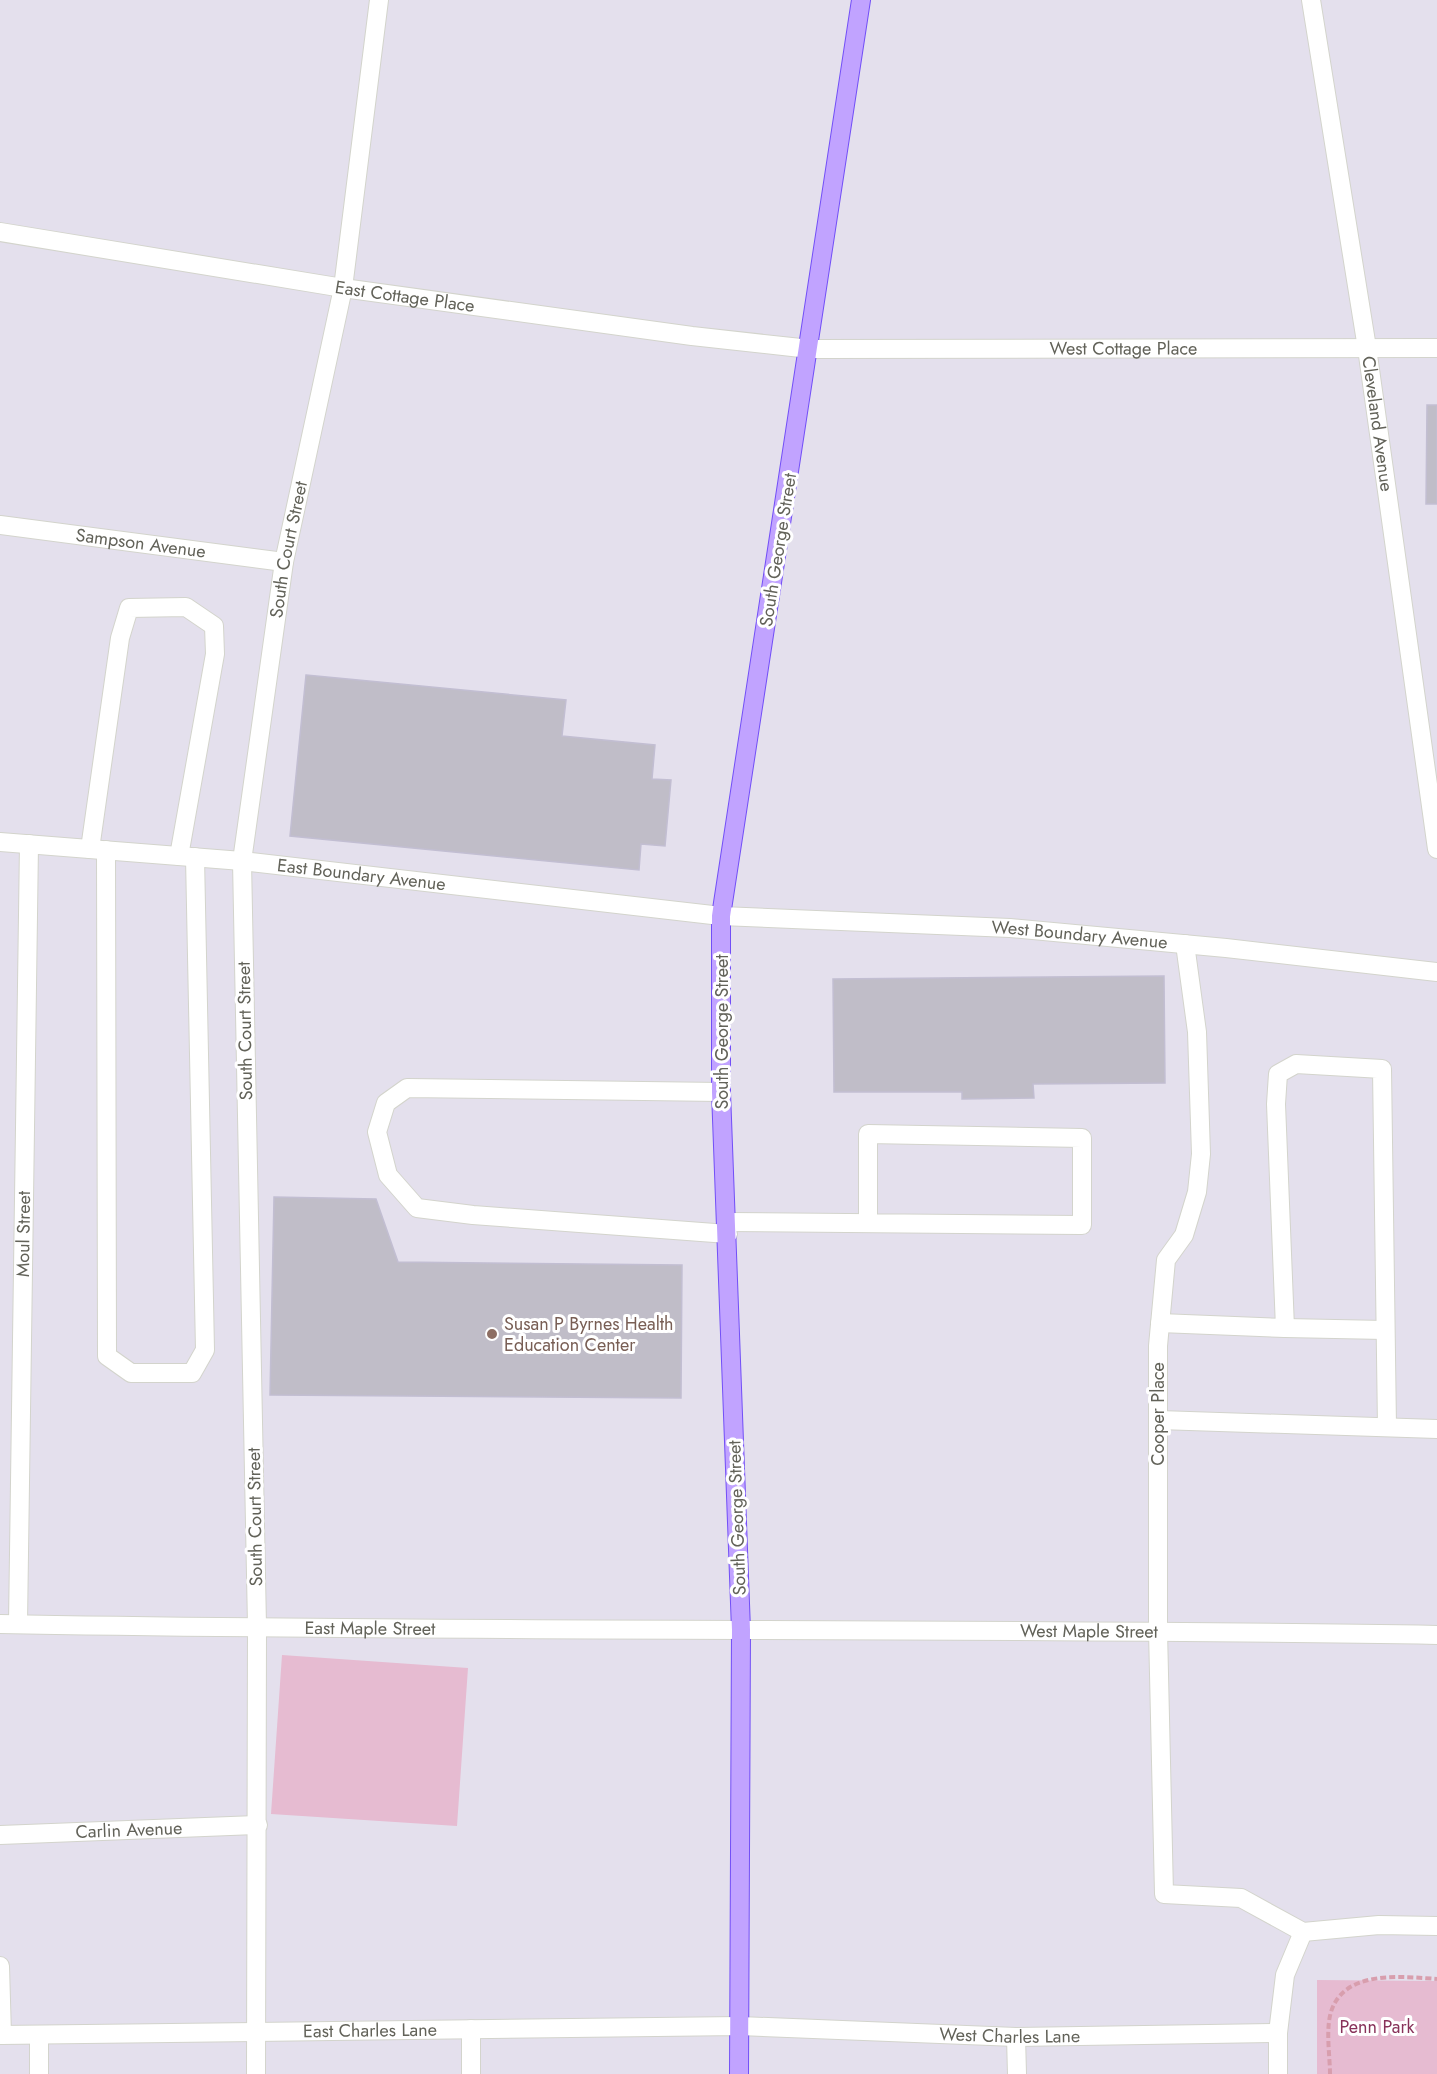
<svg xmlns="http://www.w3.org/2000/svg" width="1437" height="2074" font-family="Jost,sans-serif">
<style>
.green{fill:#e6bbd1}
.building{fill:#c0bdc8;stroke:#c2bed2;stroke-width:1.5}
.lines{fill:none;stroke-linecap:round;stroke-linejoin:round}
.minor-casing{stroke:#d3d4cc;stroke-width:20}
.major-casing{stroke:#724ff7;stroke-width:20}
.path{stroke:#d89ead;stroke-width:4;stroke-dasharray:6 3;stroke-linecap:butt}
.minor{stroke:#fff;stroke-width:18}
.major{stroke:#c1a3ff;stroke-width:18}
.education-dot{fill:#8d6e63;stroke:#fff;stroke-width:2}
.labels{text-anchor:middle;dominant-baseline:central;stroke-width:6;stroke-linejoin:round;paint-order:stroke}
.street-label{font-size:18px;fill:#626259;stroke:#fff}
.education-label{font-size:18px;fill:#785e54;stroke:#fff;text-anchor:start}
.park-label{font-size:18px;fill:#88325a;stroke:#fff}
</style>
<rect width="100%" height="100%" fill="#e4e0ed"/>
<path class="green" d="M 282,1655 L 468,1668 L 457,1826 L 271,1814 Z
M 1317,1980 L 1437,1981 L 1437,2074 L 1317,2074 Z"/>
<path class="building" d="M 1427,405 L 1437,405 L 1437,504 L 1426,504 Z
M 306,675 L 566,700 L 562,736 L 655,745 L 652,779 L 671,780 L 665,846 L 641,844 L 639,870 L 290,836 Z
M 1164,976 L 1165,1083 L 1033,1084 L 1034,1098 L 962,1099 L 962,1092 L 834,1092 L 833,979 Z
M 274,1197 L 376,1199 L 398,1262 L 682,1265 L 681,1398 L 270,1395 Z"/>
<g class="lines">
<defs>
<g id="minor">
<path id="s1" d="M 1311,0 L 1367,348 L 1437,849"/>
<path id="s2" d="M 0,232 L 343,288 L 692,336 L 810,349 L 1437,348"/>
<path id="s3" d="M 0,525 L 284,562"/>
<path id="s4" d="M 0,842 L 242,861 L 721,916 L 1010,928 L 1226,948 L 1437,972"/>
<path d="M 90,849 L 120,638 L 129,608 L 186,607 L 214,626 L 215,654 L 179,856"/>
<path d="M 106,850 L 107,1356 L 131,1373 L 192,1373 L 205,1350 L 195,857"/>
<path d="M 1185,944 L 1197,1032 L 1201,1154 L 1197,1192 L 1184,1235 L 1166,1260 L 1158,1346 L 1158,1630 L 1164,1894 L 1241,1898 L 1303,1932 L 1379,1925 L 1437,1926"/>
<path d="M 721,1092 L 407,1088 L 386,1103 L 377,1132 L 388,1175 L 417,1208 L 473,1215 L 728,1234"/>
<path d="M 727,1222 L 1082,1225 L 1082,1138 L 868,1134 L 868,1222"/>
<path d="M 1160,1323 L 1285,1328 L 1276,1104 L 1278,1074 L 1296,1064 L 1382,1069 L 1387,1427"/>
<path d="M 1285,1328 L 1385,1330"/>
<path d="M 1159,1420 L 1437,1429"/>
<path id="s5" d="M 0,1624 C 479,1633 958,1627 1437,1635"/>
<path id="s6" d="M 18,1624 L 29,844"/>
<path id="s7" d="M 0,1835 L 258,1825"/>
<path d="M 0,1966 L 2,2035"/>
<path id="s8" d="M 0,2035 L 740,2026 L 1016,2037 L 1278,2033"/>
<path d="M 39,2035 L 39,2074"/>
<path d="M 1016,2037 L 1017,2074"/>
<path id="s9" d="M 256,2074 L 257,1626 L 242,861 L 284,562 L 343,288 L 379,0"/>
<path d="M 471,2074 L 471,2029"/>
<path d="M 1278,2074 L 1278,2033 L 1285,1975 L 1303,1932"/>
</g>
<path id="major" d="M 739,2074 L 741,1630 L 721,1092 L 721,916 L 861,0"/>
</defs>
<use href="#minor" class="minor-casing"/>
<use href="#major" class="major-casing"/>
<path class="path" d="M 1330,2074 C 1330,2055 1325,2027 1332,2009 C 1347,1969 1405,1977 1437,1979"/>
<use href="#minor" class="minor"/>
<use href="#major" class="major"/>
</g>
<circle class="education-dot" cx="492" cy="1334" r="6"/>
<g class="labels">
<g class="street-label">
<text stroke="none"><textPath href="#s2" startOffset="410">East Cottage Place</textPath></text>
<text stroke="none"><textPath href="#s2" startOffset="1132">West Cottage Place</textPath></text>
<text stroke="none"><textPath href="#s1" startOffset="429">Cleveland Avenue</textPath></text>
<text stroke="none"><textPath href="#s3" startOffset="142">Sampson Avenue</textPath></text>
<text stroke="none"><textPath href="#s9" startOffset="1528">South Court Street</textPath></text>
<text transform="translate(778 550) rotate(-81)">South George Street</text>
<text stroke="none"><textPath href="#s4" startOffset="363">East Boundary Avenue</textPath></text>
<text stroke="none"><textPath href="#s4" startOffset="1084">West Boundary Avenue</textPath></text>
<text transform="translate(245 1031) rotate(-91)">South Court Street</text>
<text transform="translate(722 1032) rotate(-90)">South George Street</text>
<text stroke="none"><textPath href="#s6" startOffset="390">Moul Street</textPath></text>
<text transform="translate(1158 1414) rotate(-90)">Cooper Place</text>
<text transform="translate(255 1517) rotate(-91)">South Court Street</text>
<text transform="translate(737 1518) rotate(-92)">South George Street</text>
<text stroke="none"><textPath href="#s5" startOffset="370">East Maple Street</textPath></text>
<text stroke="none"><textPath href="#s5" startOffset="1089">West Maple Street</textPath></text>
<text stroke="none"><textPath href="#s7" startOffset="129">Carlin Avenue</textPath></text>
<text stroke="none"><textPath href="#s8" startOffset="370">East Charles Lane</textPath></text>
<text stroke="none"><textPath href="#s8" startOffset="1010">West Charles Lane</textPath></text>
</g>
<g class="education-label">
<text x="504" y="1324">Susan P Byrnes Health<tspan x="504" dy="21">Education Center</tspan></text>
</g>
<g class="park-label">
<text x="1377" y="2027">Penn Park</text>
</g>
</g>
</svg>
